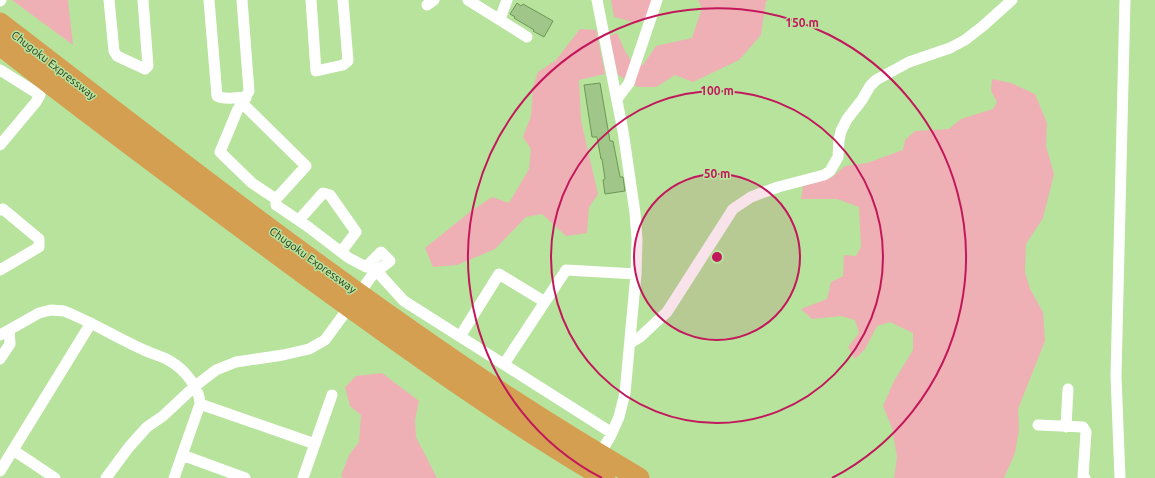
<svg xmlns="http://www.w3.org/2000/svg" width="1155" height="478" font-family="Ubuntu,sans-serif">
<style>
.green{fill:#efb0b5}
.building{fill:#a0c689;stroke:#6e9654}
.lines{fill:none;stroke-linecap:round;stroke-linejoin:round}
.street{stroke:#fff;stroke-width:11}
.highway{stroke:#d59f52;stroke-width:21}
.ring{fill:none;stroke:#c2185b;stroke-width:2}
.labels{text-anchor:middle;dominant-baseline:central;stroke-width:3;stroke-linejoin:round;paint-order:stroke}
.street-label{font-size:11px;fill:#28391d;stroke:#b7e39d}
.centre{fill:#c2185b;stroke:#b7e39d;stroke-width:2}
.ring-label{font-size:12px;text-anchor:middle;font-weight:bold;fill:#c2185b;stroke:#b7e39d;stroke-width:3;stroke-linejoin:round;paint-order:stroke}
</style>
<rect width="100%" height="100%" fill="#b7e39d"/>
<path class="green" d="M 12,0 L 68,0 L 73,45 Z
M 611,0 L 653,0 L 645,19 L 637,23 L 614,17 Z
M 698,0 L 769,0 L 766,1 L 761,35 L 739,60 L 693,82 L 675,75 L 656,87 L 638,87 L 618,75 L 609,36 L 617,33 L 625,51 L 632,62 L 643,65 L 656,46 L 692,38 L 702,8 Z
M 580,29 L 596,30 L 605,74 L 579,80 L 581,121 L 598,194 L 589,207 L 587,233 L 566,236 L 542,214 L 526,217 L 495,249 L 457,265 L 433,267 L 425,248 L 471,211 L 492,197 L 509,203 L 529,169 L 531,149 L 523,137 L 531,116 L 533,86 L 538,72 L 556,60 Z
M 992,79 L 1011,83 L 1035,94 L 1047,123 L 1046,146 L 1054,174 L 1043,218 L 1026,244 L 1025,272 L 1030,289 L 1043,312 L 1045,341 L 1018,409 L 1019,430 L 1015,453 L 1004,478 L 894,478 L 897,457 L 892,428 L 883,406 L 894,381 L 913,350 L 913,333 L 890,322 L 877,326 L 865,349 L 855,359 L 848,347 L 859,333 L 855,320 L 841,316 L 812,319 L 801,309 L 827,299 L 831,282 L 843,276 L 844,255 L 856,256 L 861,247 L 859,207 L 837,199 L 801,199 L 803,186 L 831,178 L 845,166 L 867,163 L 903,150 L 905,140 L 915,131 L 949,129 L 961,119 L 993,109 L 997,102 L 991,91 Z
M 382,373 L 419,401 L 415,420 L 416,437 L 437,478 L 343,478 L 341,476 L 349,455 L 359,442 L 361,415 L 350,406 L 345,387 L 356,376 Z"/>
<path class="building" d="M 517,3 L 521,6 L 523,4 L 553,21 L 544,37 L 533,31 L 534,30 L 514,18 L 515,17 L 510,14 Z
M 600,83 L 610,141 L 613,141 L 620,177 L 623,177 L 625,191 L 605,194 L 603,180 L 605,179 L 602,159 L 601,159 L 597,137 L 592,137 L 584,85 Z"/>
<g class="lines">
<path class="street" d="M 109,0 L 114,51 L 117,56 L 145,69 L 148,66 L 143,0
M 209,0 L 217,96 C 227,101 234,96 246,98
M 242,0 L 249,91 L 237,111 L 220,152 L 252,183 L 276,199
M 311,0 L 316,71 L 343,65 L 348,61 L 343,0
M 468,0 L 527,37
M 597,0 L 623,131 L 635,213 L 637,239 L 636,274 L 625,393 L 619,417 L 610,437 L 598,457
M 0,1 L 1,0
M 427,5 L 434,0
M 500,19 L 507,0
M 0,70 L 40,95 L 36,102 L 0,145
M 617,99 L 629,83 L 657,0
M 242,103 L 306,166 L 276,199 L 276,205 L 307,226 L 349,258 L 366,267 L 381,252 L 390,261 L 378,270
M 0,210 L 3,209 L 39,239 L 39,247 L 0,270
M 299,220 L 323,193 L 330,195 L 356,232 L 341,252
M 0,335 L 39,313 L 51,310 L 64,311 C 92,322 117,338 144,350 C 152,354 162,356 170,361 C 184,369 200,388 200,404 L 174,478
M 461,335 L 499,274 L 545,302
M 630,343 L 640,337 L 667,312 L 733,209 L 751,197 L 778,187 L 824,175 L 830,171 L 838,157 L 839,140 L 841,131 L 847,119 L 862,100 L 870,86 L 876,80 L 909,62 L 950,48 L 965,40 L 983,26 L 1012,0
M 0,359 L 10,344 L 9,330
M 504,364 L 566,270 L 636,274
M 200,404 L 315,444
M 1038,425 L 1083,427 L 1086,432 L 1083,477 L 1085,478
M 1066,427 L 1068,389
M 13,450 L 55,478
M 182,455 L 245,478
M 0,471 L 91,323
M 106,478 L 129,447 L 147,427 L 163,416 L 194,387 L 216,370 L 236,362 L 283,355 L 309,349 L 325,340 L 371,277 L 378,270 L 382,277 L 404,301 L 612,433
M 303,478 L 332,395
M 1120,478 L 1116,376 L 1125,0"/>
<path class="highway" d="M 0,23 C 167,152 333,281 508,397 C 551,425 595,452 639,478
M 0,45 C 102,125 206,202 311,279 C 406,348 503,418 605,478"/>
</g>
<circle cx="717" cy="257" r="83" fill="#c2185b" fill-opacity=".12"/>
<g class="ring">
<circle cx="717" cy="257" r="83"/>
<circle cx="717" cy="257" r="166"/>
<path d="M602 478A249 249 0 1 1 832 478"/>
</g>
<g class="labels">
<g class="street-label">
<text transform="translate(54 65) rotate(38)">Chugoku Expressway</text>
<text transform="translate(313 260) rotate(36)">Chugoku Expressway</text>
</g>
</g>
<circle cx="717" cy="257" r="6" class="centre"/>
<g class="ring-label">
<text x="802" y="27">150 m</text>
<text x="717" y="95">100 m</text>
<text x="717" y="178">50 m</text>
</g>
</svg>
